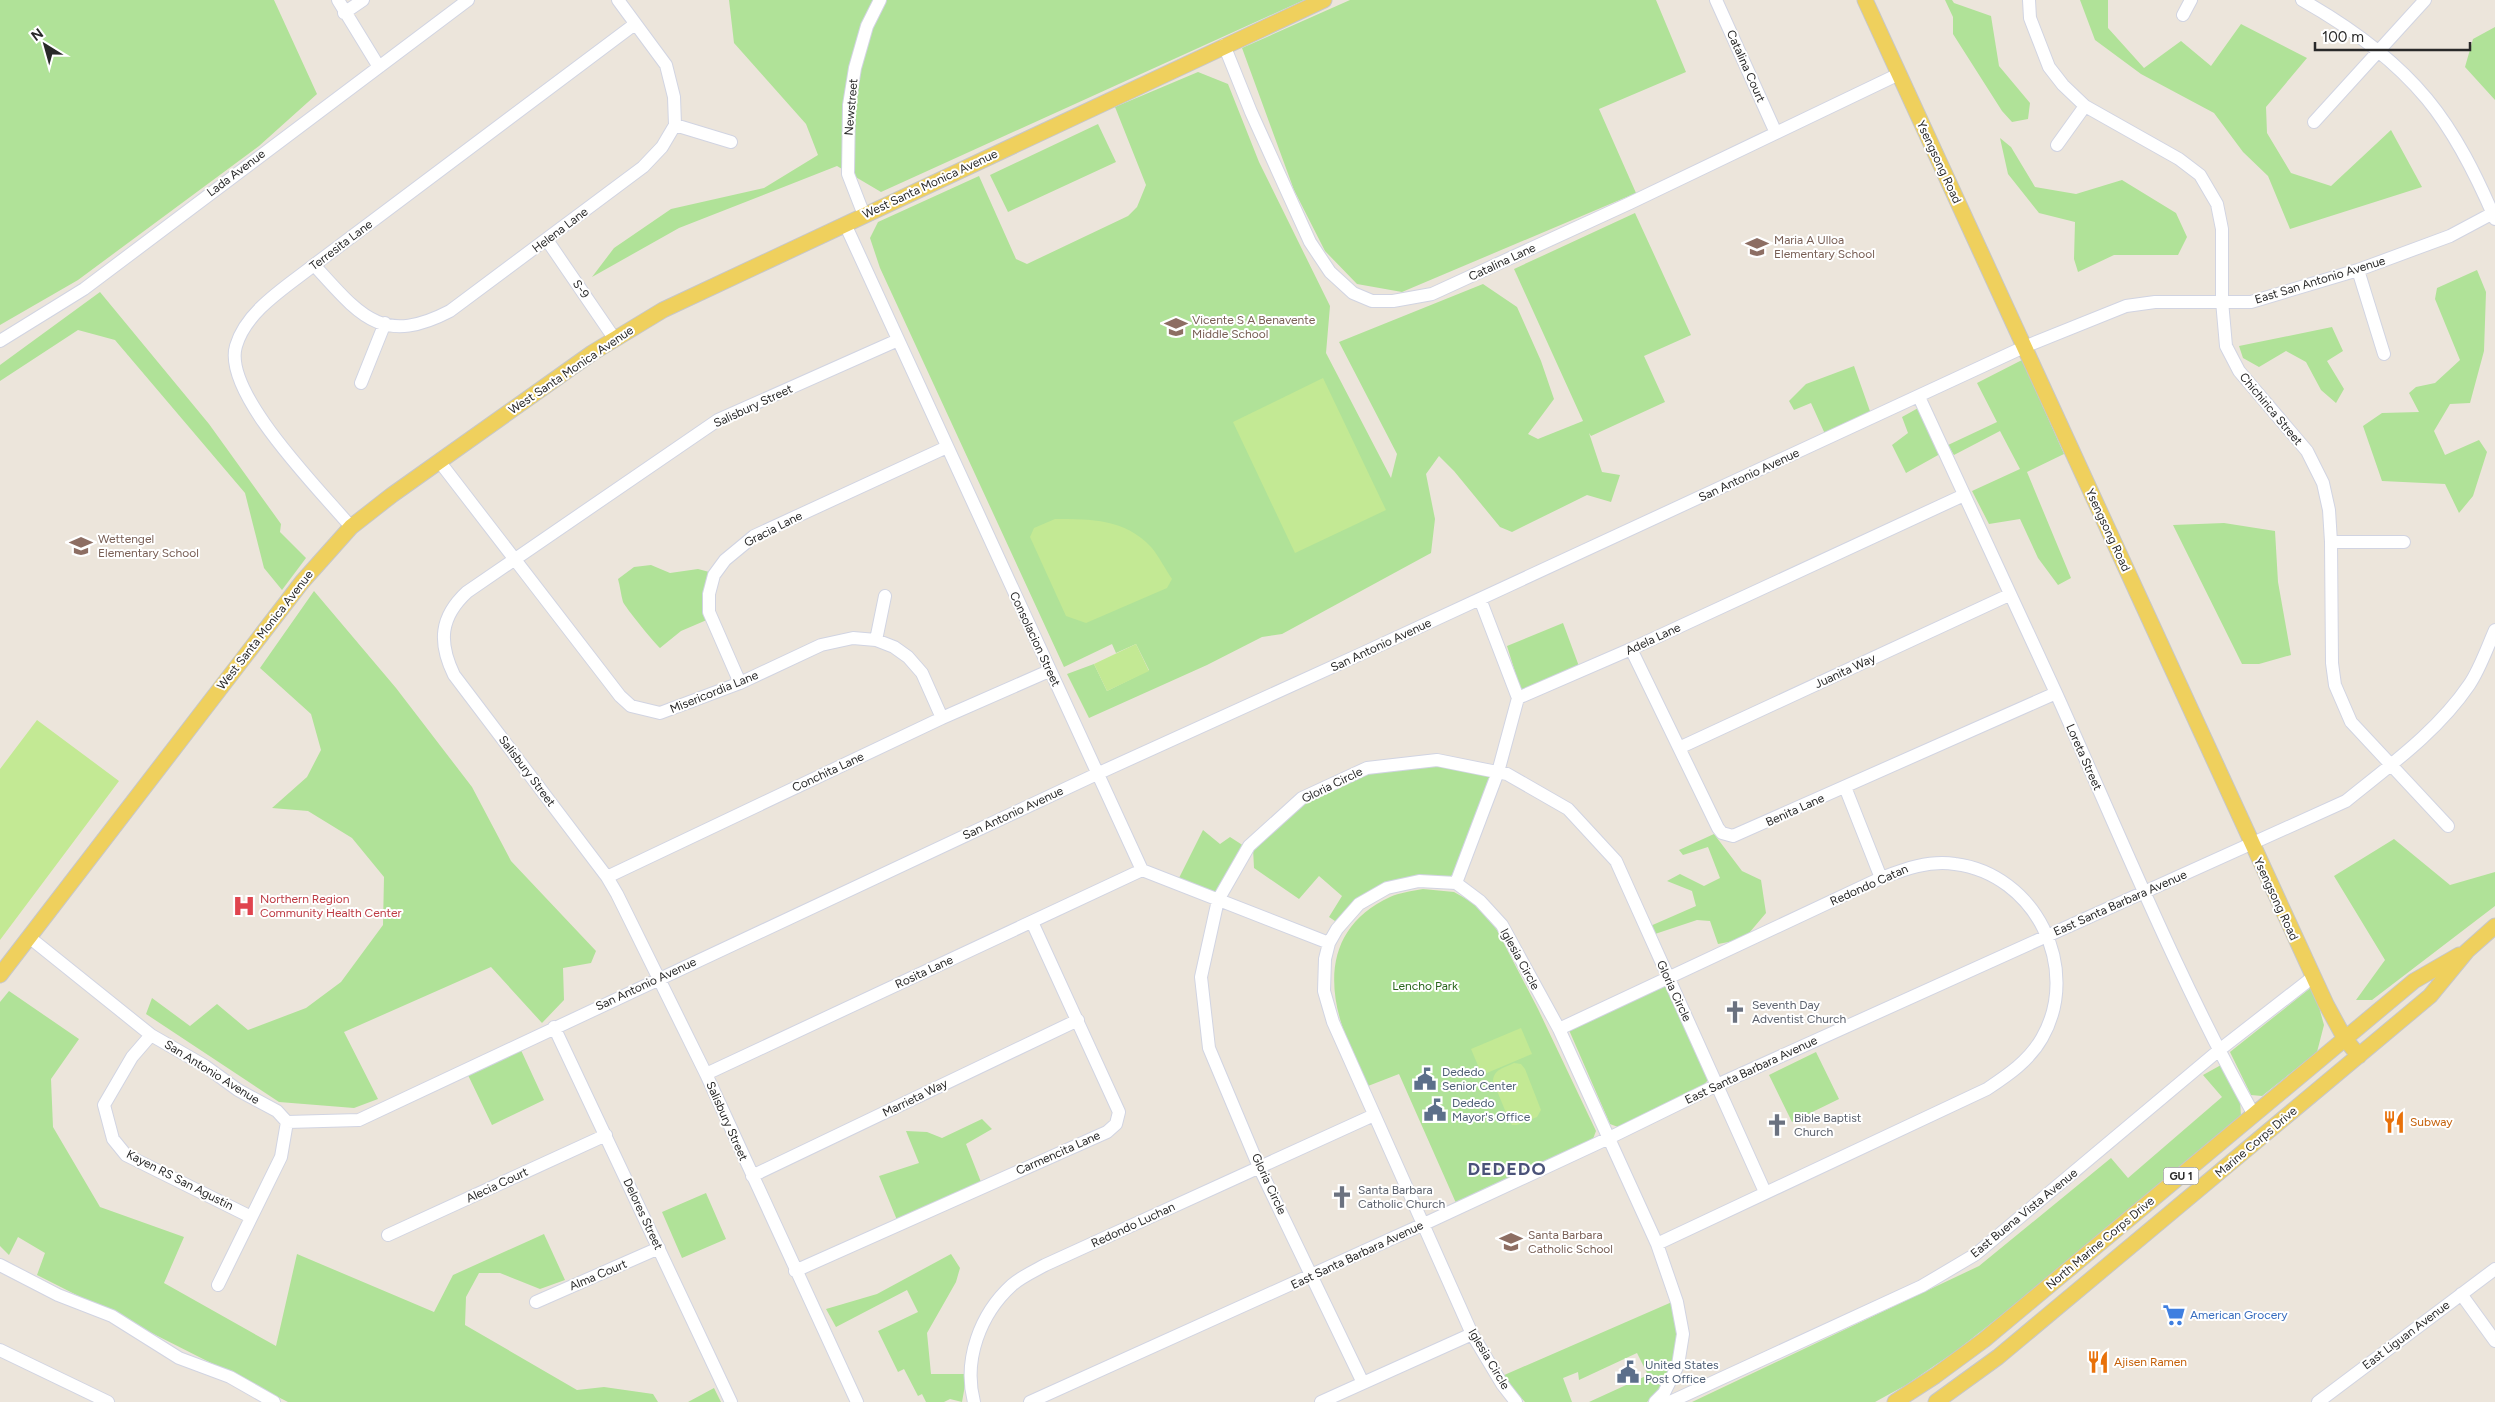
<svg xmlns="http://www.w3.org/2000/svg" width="2495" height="1402" font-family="Figtree,sans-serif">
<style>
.green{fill:#b0e298}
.pitch{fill:#c3e994}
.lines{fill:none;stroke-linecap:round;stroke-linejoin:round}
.minor-casing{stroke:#d1d4e2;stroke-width:14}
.major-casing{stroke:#c7c7c7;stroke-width:17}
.minor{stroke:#fff;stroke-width:12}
.major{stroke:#efd05d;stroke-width:15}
.labels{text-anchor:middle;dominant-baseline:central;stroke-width:4;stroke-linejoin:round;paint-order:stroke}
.shield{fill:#fff;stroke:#696969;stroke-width:1}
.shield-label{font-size:11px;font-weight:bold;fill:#292929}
.street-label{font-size:12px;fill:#292929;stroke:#fff}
.education-label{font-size:12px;fill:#785e54;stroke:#fff;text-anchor:start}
.health-label{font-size:12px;fill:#be3a42;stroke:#fff;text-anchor:start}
.park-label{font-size:12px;fill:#29651b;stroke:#fff}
.worship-label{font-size:12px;fill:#5b616d;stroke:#fff;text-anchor:start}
.service-label{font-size:12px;fill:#4e5e75;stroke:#fff;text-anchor:start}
.food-label{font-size:12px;fill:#c56008;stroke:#fff;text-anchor:start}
.shop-label{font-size:12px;fill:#366cbe;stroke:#fff;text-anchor:start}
.district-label{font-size:18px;font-weight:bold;letter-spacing:1px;fill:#4a5279;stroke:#fff}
</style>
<rect width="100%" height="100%" fill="#ece5db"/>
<path class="green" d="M 0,0 L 274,0 L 317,94 L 259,146 L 78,280 L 0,325 Z
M 729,0 L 1304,0 L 881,192 L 837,166 L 679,228 L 592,277 L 614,248 L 671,209 L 764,188 L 818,155 L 806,124 L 734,43 Z
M 1350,0 L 1656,0 L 1686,72 L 1599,109 L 1636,193 L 1402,292 L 1357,284 L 1325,251 L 1294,190 L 1242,48 Z
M 1945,0 L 1952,0 L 1954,3 L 1991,16 L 1999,66 L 2030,103 L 2028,119 L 2012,122 L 2002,111 L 1953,34 L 1953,17 Z
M 2080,0 L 2108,0 L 2108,28 L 2144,68 L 2181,41 L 2211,66 L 2241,24 L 2307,58 L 2266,107 L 2267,133 L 2291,173 L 2331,186 L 2391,130 L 2422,187 L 2290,229 L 2268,176 L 2243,152 L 2214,113 L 2141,74 L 2095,40 Z
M 2495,27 L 2495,100 L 2465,67 L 2473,39 Z
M 1198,72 L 1228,84 L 1259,162 L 1330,306 L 1326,353 L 1391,478 L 1397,454 L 1339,342 L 1483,284 L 1517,307 L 1541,361 L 1554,399 L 1528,434 L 1538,439 L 1583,421 L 1514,269 L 1635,213 L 1691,335 L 1644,356 L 1665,402 L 1591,436 L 1589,433 L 1602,472 L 1620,475 L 1611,502 L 1587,495 L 1512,532 L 1500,527 L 1454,471 L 1439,456 L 1426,474 L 1435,519 L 1431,553 L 1282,634 L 1262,637 L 1207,665 L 1089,718 L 1067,674 L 1094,664 L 1107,691 L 1149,670 L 1136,644 L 1116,653 L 1112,644 L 1064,667 L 880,268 L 870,238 L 878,222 L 979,176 L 1016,259 L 1027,264 L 1128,216 L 1137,207 L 1146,185 L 1115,107 Z
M 1098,124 L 1116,162 L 1008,212 L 990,175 Z
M 2000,138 L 2011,147 L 2035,187 L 2076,194 L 2122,180 L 2176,213 L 2187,237 L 2178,255 L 2114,255 L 2078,272 L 2074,259 L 2075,222 L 2039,213 L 2008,174 Z
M 2477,270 L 2486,292 L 2484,351 L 2470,403 L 2450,404 L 2434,431 L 2445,455 L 2479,440 L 2487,452 L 2473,496 L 2459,513 L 2445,484 L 2382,481 L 2363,426 L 2382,413 L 2419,412 L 2409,393 L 2416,387 L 2435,383 L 2460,360 L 2435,299 L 2437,288 Z
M 100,292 L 209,424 L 281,524 L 280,532 L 306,558 L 282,590 L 264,568 L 245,493 L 115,340 L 78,330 L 0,381 L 0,365 Z
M 2332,327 L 2343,351 L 2327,361 L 2344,389 L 2336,403 L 2321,390 L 2306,362 L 2286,351 L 2259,367 L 2243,358 L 2239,346 Z
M 2022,360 L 2064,454 L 2027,472 L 2071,578 L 2058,585 L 2038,558 L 2020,519 L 1989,524 L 1972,491 L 2020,469 L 2000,431 L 1954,455 L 1948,445 L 1997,422 L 1977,383 Z
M 1854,366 L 1871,414 L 1825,434 L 1811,403 L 1794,410 L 1789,401 L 1806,384 Z
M 1920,407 L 1940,454 L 1906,473 L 1892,445 L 1908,433 L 1902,417 Z
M 2224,523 L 2275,531 L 2278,582 L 2291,655 L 2259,664 L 2242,664 L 2173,525 Z
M 651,565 L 670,573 L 698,569 L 713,573 L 709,619 L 681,631 L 660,648 C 656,645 625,607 623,602 C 621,595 620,586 618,579 L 634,567 Z
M 314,591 L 396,688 L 472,787 L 511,861 L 596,951 L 591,963 L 563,968 L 564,1000 L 542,1023 L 491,967 L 344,1032 L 378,1099 L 354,1108 L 279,1102 L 146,1014 L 152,998 L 190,1026 L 217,1004 L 248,1030 L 306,1008 L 341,982 L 383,925 L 384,877 L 352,838 L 308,811 L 272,808 L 307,777 L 321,750 L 311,714 L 260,668 Z
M 1563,623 L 1580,669 L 1521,691 L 1507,646 Z
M 1437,762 L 1494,776 L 1454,881 L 1386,885 L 1338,923 L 1329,917 L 1342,896 L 1319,876 L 1299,899 L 1254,868 L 1253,848 L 1304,799 L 1367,771 Z
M 1203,830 L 1220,844 L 1230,837 L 1244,846 L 1216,893 L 1179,878 Z
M 1714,834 L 1742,871 L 1761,880 L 1766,913 L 1744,939 L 1718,944 L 1710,921 L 1697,920 L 1655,934 L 1648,927 L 1696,906 L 1692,891 L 1667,881 L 1680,874 L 1704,886 L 1720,878 L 1708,847 L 1683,855 L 1679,850 Z
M 2394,839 L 2450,885 L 2495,872 L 2495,906 L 2372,1000 L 2356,1000 L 2385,960 L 2334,876 Z
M 1423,889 L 1454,892 L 1477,905 L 1497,930 L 1538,1009 L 1596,1131 L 1593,1139 L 1456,1203 L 1399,1074 L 1368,1086 C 1359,1064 1346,1041 1340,1019 C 1325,966 1338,921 1390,897 C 1399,893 1412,891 1423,889 Z
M 1666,986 L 1708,1080 L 1700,1089 L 1618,1127 L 1610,1124 L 1569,1030 Z
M 2313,986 L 2324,1025 L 2317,1052 L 2262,1096 L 2251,1095 L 2230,1052 Z
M 9,991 L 79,1039 L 51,1079 L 53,1127 L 100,1207 L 184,1237 L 164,1283 L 276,1346 L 297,1254 L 434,1312 L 453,1275 L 544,1234 L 565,1280 L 540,1289 L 500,1273 L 479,1273 L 466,1297 L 465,1325 L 577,1390 L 604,1387 L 653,1394 L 658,1402 L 288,1402 L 37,1275 L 45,1253 L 18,1237 L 9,1255 L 0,1246 L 0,1002 Z
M 520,1048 L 544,1100 L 492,1125 L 467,1073 Z
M 1816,1052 L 1839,1099 L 1792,1122 L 1769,1075 Z
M 2221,1065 L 2240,1100 L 2241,1116 L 2056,1272 L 1956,1351 L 1906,1385 L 1875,1402 L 1692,1402 L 1979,1266 L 2111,1158 L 2128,1178 L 2222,1097 L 2203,1075 Z
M 982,1119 L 992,1129 L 966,1144 L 981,1182 L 897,1220 L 879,1176 L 919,1163 L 906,1131 L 927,1132 L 942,1138 Z
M 706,1193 L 726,1239 L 682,1258 L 662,1212 Z
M 951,1254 L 960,1268 L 956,1282 L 927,1333 L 931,1374 L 967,1374 L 962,1402 L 950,1399 L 944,1402 L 926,1402 L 922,1394 L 918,1396 L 904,1369 L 898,1372 L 878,1331 L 918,1312 L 907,1290 L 836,1327 L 826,1309 L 877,1294 Z
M 1672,1302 C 1680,1347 1682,1369 1647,1402 L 1589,1402 L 1648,1375 L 1637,1353 L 1579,1380 L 1578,1372 L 1563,1378 L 1572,1402 L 1525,1402 L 1502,1376 Z
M 714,1388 L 721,1402 L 688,1402 Z"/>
<path class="pitch" d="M 1323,378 L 1386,510 L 1295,553 L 1233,422 Z
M 1055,519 C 1091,519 1125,519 1151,547 C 1159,556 1165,569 1172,579 L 1167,588 L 1086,623 L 1066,616 L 1030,537 L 1034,528 Z
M 1136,644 L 1149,671 L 1107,691 L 1094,664 Z
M 37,720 L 119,781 L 0,940 L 0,769 Z
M 1521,1028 L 1532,1054 L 1482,1075 L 1471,1049 Z
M 1514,1063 L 1521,1064 L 1525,1069 L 1541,1110 L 1537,1117 L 1517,1125 L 1512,1125 L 1509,1120 L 1493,1081 C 1494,1069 1504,1068 1514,1063 Z"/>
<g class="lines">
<defs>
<path id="minor" d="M 338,0 L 379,67
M 1716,0 L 1776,133
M 2029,0 L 2030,18 L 2049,67 L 2063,85 L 2085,106 L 2179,159 L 2200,175 L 2217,204 L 2222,229 L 2222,301 L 2226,346 L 2239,371 L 2307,451 L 2323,483 L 2329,510 L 2331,542 L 2332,663 L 2335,685 L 2351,722 L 2448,826
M 2302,0 C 2348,26 2393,58 2427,99 C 2456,134 2477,177 2495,219
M 344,13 L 363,0
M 2183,15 L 2191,0
M 1224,45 L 1251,112 L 1310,242 L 1330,272 L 1353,293 L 1372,301 L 1393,301 L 1432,294 L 1630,203 L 1899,74
M 2314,122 L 2425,0
M 675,125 L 731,142
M 2057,145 L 2085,106
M 864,215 L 848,174 L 849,105 L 855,68 L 867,26 L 880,0
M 845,224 L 1142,870 L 1329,943
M 547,240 L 614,338
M 314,265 C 359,314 381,347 450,311 L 643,167 L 662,147 L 675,125 L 674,97 L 666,65 L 618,0
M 2358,270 L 2384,354
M 0,341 L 84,289 L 468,0
M 361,383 L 385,323
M 1919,397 C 1964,496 2011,594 2056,693 C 2120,835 2178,979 2254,1115
M 439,461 L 620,696 L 631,706 L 660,713 L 740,683 L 821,645 L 853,638 L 876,640 L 894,647 L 908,657 L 922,673 L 942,718
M 351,527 C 322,492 222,393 236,346 C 246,311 286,287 314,265 L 635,24
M 2331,542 L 2404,542
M 1480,599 L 1518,698
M 876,640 L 885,596
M 1631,649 L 1718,828 L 1722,833 L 1733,836 L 2056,693
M 740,683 L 709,612 L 709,594 L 714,575 L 725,560 L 754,536 L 947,447
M 1681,747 L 2009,595
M 1845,787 L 1881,878
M 607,877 L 942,718 L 1049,671
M 1456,883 L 1498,772 L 1518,698 L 1631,649 L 1964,495
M 29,937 L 151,1035 L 205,1066 L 238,1090 L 277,1111 L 287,1122 L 359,1120 L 1099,773 L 1363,653 L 2024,347 L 2126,306 L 2155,302 L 2251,302 L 2358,270 L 2450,236 L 2495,212
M 554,1027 L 731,1402
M 1559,1029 L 1881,878 C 1905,869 1929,860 1955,864 C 2035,874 2082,968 2042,1038 C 2029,1061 2008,1075 1987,1089 L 1657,1244
M 151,1035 L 132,1057 L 104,1105 L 113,1139 L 126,1155 L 251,1217
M 706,1074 L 1142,870
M 752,1176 L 1078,1020
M 388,1235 L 606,1135
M 0,1265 L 58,1295 L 112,1316 L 179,1358 L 230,1377 L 274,1402
M 795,1271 L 1107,1132 L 1116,1124 L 1119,1112 L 1032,922
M 218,1285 L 281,1157 L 287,1122
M 2461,1294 L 2495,1341
M 536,1302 L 659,1248
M 0,1350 L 108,1402
M 1363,1383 L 1259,1167 L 1209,1048 L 1201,977 L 1218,900 L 1249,846 L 1302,798 L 1367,768 L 1437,760 L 1507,774 L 1568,809 L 1616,861 L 1765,1192
M 857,1402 L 706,1074 L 617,894 L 607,877 L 454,675 C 438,642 440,617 467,592 L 718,420 L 898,340
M 974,1402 C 963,1360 980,1314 1012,1285 C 1021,1277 1034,1271 1045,1265 L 1374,1115
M 1030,1402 L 1424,1224 L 1609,1138 L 1717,1085 L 2346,801 C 2389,766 2437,732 2469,685 C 2480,669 2487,648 2495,630
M 1321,1402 L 1472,1334
M 1516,1402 L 1502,1384 L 1472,1334 L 1333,1022 L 1324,991 L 1325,959 L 1329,943 L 1337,929 L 1359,904 L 1387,888 L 1419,881 L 1456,883 L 1480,901 L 1502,925 L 1559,1029 L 1657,1244 L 1677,1302 L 1683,1334 L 1678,1365 L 1664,1393 L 1655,1402
M 1670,1402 L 1922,1286 L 1976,1254 L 2218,1051 L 2313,977
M 2318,1402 L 2495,1269"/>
<path id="major" d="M 1865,0 L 2326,1004 L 2345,1039 L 2359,1056
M 0,975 L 302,582 L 351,527 L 392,495 L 592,353 L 663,310 L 1324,0
M 1895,1402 L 1935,1376 L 1984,1340 L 2414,981 L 2459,955
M 1936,1402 L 1998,1357 L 2430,996 L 2467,951 L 2495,926"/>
</defs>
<use href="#minor" class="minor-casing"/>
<use href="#major" class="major-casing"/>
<use href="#minor" class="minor"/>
<use href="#major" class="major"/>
</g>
<defs>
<symbol id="school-bare" viewBox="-9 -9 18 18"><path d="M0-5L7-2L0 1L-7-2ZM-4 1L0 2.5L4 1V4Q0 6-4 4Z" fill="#8d6e63" stroke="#fff" stroke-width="2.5" paint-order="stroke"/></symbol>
<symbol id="hospital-bare" viewBox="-9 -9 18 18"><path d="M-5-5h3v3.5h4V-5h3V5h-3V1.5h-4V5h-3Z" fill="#e0444e" stroke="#fff" stroke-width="2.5" paint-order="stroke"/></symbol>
<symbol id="church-bare" viewBox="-9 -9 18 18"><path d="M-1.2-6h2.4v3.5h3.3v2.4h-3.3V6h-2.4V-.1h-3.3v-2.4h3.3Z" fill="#6b7280" stroke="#fff" stroke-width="2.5" paint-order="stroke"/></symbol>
<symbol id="civic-bare" viewBox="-9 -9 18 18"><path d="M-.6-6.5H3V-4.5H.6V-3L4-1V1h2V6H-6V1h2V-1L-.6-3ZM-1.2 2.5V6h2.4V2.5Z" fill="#5c6f8a" stroke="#fff" stroke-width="2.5" paint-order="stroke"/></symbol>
<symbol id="restaurant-bare" viewBox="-9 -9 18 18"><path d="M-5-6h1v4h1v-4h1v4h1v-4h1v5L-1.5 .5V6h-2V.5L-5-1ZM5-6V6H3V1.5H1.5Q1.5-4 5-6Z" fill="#e8710a" stroke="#fff" stroke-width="2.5" paint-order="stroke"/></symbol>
<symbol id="supermarket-bare" viewBox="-9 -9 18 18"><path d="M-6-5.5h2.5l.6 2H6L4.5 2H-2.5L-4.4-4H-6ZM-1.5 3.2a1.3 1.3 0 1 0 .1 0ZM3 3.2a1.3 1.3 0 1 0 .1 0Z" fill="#3f7fe0" stroke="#fff" stroke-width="2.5" paint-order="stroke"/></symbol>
</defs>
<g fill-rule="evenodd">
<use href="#school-bare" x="1741" y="231" width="32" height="32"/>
<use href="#school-bare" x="1160" y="311" width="32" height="32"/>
<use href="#school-bare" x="65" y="530" width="32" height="32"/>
<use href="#hospital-bare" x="228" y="890" width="32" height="32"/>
<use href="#church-bare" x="1719" y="996" width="32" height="32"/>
<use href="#civic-bare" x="1409" y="1063" width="32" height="32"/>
<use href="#civic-bare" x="1419" y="1094" width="32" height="32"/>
<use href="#restaurant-bare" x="2378" y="1106" width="32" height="32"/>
<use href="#church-bare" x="1761" y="1109" width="32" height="32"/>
<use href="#church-bare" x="1326" y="1181" width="32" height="32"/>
<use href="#school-bare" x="1495" y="1226" width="32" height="32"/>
<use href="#supermarket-bare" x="2158" y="1299" width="32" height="32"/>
<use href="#restaurant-bare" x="2082" y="1346" width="32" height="32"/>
<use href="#civic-bare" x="1612" y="1356" width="32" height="32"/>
</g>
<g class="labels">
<rect class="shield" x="2163.5" y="1167.5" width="35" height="17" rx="4"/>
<g class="shield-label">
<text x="2181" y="1176">GU 1</text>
</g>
<g class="street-label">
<text transform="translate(1746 66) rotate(66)">Catalina Court</text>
<text transform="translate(851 107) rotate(-85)">Newstreet</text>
<text transform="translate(1939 162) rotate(65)">Ysengsong Road</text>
<text transform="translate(236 173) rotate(-37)">Lada Avenue</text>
<text transform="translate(930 184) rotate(-25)">West Santa Monica Avenue</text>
<text transform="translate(560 230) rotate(-37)">Helena Lane</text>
<text transform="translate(341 245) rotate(-37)">Terresita Lane</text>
<text transform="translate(1502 262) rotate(-25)">Catalina Lane</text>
<text transform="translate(2320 280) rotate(-17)">East San Antonio Avenue</text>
<text transform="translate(581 289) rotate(56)">S-9</text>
<text transform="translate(571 370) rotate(-34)">West Santa Monica Avenue</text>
<text transform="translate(753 406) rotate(-25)">Salisbury Street</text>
<text transform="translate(2271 409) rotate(50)">Chichirica Street</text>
<text transform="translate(1749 475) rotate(-25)">San Antonio Avenue</text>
<text transform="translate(773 529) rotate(-27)">Gracia Lane</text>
<text transform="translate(2108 530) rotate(65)">Ysengsong Road</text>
<text transform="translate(265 630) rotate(-52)">West Santa Monica Avenue</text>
<text transform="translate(1035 639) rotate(65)">Consolacion Street</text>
<text transform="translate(1653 639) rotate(-25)">Adela Lane</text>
<text transform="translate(1381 645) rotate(-25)">San Antonio Avenue</text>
<text transform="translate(1845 671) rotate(-25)">Juanita Way</text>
<text transform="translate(714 692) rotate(-22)">Misericordia Lane</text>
<text transform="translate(2084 757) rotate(66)">Loreta Street</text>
<text transform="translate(527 771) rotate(53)">Salisbury Street</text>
<text transform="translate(828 772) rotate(-25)">Conchita Lane</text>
<text transform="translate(1332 785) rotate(-26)">Gloria Circle</text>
<text transform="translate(1795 810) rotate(-24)">Benita Lane</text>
<text transform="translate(1013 813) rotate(-25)">San Antonio Avenue</text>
<text transform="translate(1869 885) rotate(-24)">Redondo Catan</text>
<text transform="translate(2276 899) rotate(65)">Ysengsong Road</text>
<text transform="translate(2120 903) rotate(-24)">East Santa Barbara Avenue</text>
<text transform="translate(1520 959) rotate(61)">Iglesia Circle</text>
<text transform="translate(924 972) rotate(-25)">Rosita Lane</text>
<text transform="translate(646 984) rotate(-25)">San Antonio Avenue</text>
<text transform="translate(1674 991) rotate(65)">Gloria Circle</text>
<text transform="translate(1751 1070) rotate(-25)">East Santa Barbara Avenue</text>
<text transform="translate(212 1072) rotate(32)">San Antonio Avenue</text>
<text transform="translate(915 1098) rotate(-26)">Marrieta Way</text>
<text transform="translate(727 1121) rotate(66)">Salisbury Street</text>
<text transform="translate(2256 1142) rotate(-40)">Marine Corps Drive</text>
<text transform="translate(1058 1153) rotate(-24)">Carmencita Lane</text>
<text transform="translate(180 1180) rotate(27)">Kayen RS San Agustin</text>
<text transform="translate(1269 1184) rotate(65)">Gloria Circle</text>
<text transform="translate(497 1185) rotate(-25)">Alecia Court</text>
<text transform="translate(2024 1213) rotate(-39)">East Buena Vista Avenue</text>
<text transform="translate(643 1214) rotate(65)">Delores Street</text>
<text transform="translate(1133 1225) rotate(-25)">Redondo Luchan</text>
<text transform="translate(2100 1243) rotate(-40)">North Marine Corps Drive</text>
<text transform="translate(1357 1255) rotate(-25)">East Santa Barbara Avenue</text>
<text transform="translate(598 1275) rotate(-23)">Alma Court</text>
<text transform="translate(2406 1335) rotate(-37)">East Liguan Avenue</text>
<text transform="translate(1489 1359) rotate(59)">Iglesia Circle</text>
</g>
<g class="education-label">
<text x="1774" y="240">Maria A Ulloa<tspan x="1774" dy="14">Elementary School</tspan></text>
<text x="1192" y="320">Vicente S A Benavente<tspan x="1192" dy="14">Middle School</tspan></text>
<text x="98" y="539">Wettengel<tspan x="98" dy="14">Elementary School</tspan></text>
<text x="1528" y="1235">Santa Barbara<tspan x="1528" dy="14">Catholic School</tspan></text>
</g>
<g class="health-label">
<text x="260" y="899">Northern Region<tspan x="260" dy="14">Community Health Center</tspan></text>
</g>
<g class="park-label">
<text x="1425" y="986">Lencho Park</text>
</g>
<g class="worship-label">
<text x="1752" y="1005">Seventh Day<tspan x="1752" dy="14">Adventist Church</tspan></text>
<text x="1794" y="1118">Bible Baptist<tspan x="1794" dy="14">Church</tspan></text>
<text x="1358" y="1190">Santa Barbara<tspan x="1358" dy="14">Catholic Church</tspan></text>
</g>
<g class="service-label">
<text x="1442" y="1072">Dededo<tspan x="1442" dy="14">Senior Center</tspan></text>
<text x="1452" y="1103">Dededo<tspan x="1452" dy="14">Mayor's Office</tspan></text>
<text x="1645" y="1365">United States<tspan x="1645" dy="14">Post Office</tspan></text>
</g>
<g class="food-label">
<text x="2410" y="1122">Subway</text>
<text x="2114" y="1362">Ajisen Ramen</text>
</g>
<g class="shop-label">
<text x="2190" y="1315">American Grocery</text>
</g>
<g class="district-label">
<text x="1507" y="1169">DEDEDO</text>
</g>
</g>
<g transform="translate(45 45) rotate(323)" stroke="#ffffff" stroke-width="4" paint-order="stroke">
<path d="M0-4L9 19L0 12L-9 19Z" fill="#292929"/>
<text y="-8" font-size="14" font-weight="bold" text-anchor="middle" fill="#292929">N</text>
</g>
<path d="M2315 42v8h155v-8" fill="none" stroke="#292929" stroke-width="2.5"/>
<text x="2322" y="42" font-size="15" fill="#292929" stroke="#ffffff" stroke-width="4" paint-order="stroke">100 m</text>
</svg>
